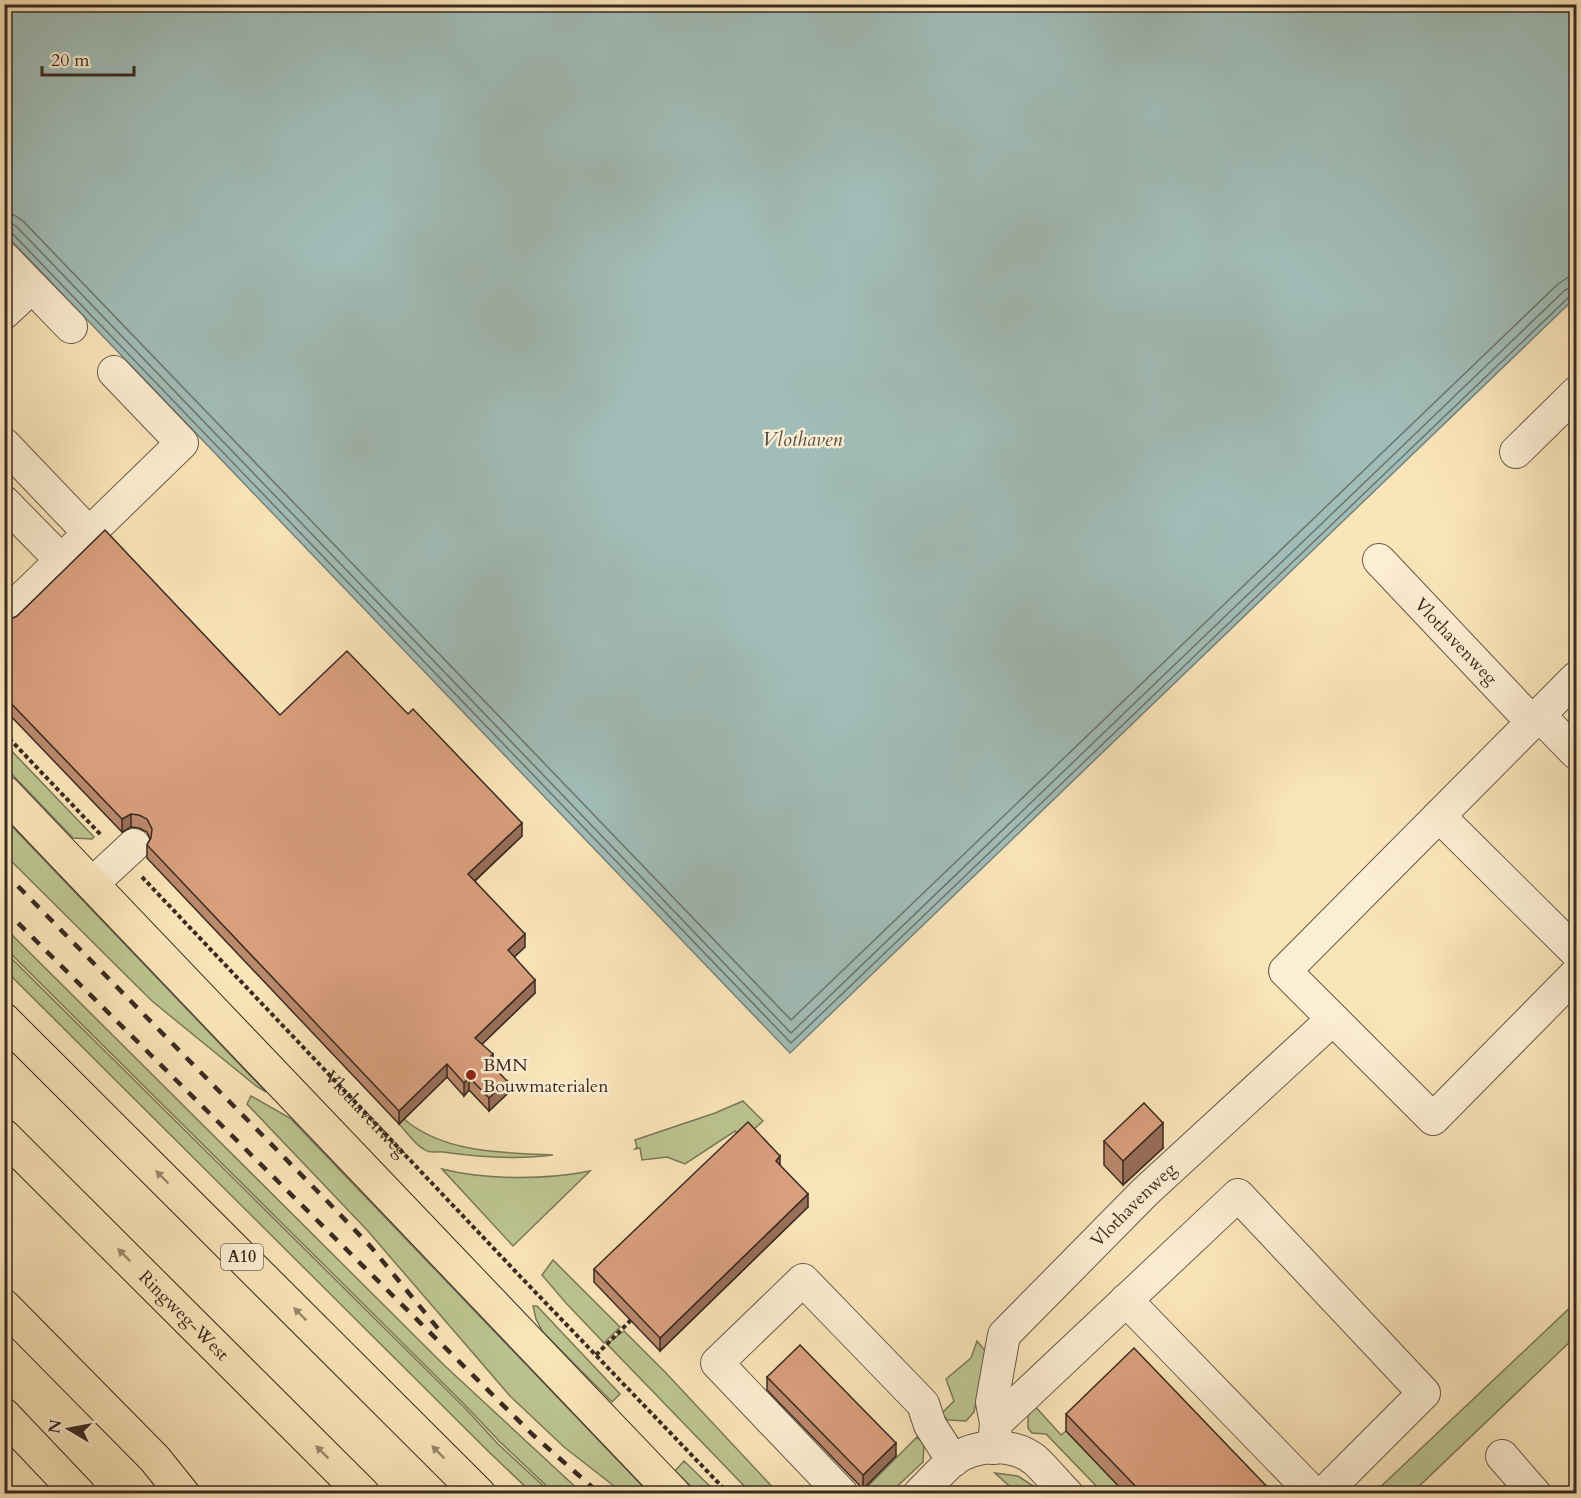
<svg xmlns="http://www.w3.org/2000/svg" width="1581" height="1498" font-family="Cardo,serif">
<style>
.green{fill:#bcc591;stroke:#7a785a;stroke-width:1.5}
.water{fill:#a1bdb8;stroke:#77827c;stroke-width:1.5}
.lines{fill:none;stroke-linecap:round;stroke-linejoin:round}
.shore{stroke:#6d746d;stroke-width:1.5}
.minor-casing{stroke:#695948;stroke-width:34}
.major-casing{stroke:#392a22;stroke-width:35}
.highway-casing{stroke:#392a22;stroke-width:35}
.path{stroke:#392a22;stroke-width:4;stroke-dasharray:4.5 3;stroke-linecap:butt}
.minor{stroke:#fceed2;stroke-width:32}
.major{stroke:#fae5b9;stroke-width:33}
.highway{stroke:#fae5b9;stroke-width:33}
.rail{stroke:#392a22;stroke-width:4.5;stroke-dasharray:10 10;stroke-linecap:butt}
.wall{fill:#bb896c;stroke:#392a22;stroke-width:1.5}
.shaded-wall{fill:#986f58;stroke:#392a22;stroke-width:1.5}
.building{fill:#d99f7d;stroke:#392a22;stroke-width:1.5}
.oneway{fill:#9a886e}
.poi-dot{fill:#8f2418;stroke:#fceed2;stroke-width:2}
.labels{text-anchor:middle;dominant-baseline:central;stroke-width:5;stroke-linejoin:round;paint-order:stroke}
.shield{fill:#fceed2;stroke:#746557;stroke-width:1.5}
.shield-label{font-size:16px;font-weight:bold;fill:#392a22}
.street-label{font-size:18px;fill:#392a22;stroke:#fceed2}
.poi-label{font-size:18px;fill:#392a22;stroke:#fceed2;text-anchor:start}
.water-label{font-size:20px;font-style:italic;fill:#534f48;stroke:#fceed2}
</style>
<rect width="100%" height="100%" fill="#fae5b9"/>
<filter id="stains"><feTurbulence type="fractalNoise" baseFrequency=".00333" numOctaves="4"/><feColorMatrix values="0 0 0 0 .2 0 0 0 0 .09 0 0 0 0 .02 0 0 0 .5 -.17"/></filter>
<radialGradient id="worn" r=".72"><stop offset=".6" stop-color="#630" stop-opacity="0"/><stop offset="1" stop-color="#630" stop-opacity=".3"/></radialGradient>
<path class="green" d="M 4,743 L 94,837 L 92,839 L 73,838 L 5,767 Z
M 4,818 L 266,1092 L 256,1086 L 152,1001 L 5,855 Z
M 4,927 L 445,1366 L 582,1493 L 554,1493 L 499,1441 L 465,1405 L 5,948 Z
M 4,951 L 465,1408 L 498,1444 L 551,1493 L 532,1493 L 490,1453 L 5,970 Z
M 251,1096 L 290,1118 L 649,1493 L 623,1493 L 564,1447 L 510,1396 L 367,1230 L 247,1104 Z
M 743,1101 L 763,1121 L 743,1139 L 735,1131 L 685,1164 L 667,1157 L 642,1160 L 640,1148 L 635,1149 L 637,1147 L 635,1140 L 715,1113 Z
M 404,1119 C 443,1153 504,1153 553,1155 C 517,1160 479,1157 443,1152 C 437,1151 431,1154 425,1150 C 415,1145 407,1132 399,1124 Z
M 442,1169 C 486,1180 546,1180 590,1171 L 513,1246 Z
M 553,1260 L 620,1327 L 604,1343 L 566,1303 L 542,1275 Z
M 1576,1302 L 1576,1336 L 1412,1493 L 1374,1493 Z
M 533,1306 L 537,1306 L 620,1394 L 612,1402 L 543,1332 L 536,1319 Z
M 624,1331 L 666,1373 L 778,1493 L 751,1493 L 607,1344 Z
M 977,1341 L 986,1352 L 974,1412 L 966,1421 L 948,1420 L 941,1414 L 954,1401 L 946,1379 L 971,1358 Z
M 1033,1404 L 1061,1435 L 1066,1431 L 1126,1493 L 1103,1493 L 1046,1434 L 1032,1433 L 1028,1428 L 1028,1410 Z
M 917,1437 L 924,1444 L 923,1462 L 890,1493 L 860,1494 Z
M 684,1461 L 717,1493 L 698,1493 L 675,1471 Z
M 995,1473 L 1018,1476 L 1044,1493 L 1017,1493 Z"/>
<path class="water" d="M 5,4 L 1576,5 L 1576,297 L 790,1053 L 5,234 Z"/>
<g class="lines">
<path class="shore" d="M 4,213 L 14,215 L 23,221 L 791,1020 L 1558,284 L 1567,278 L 1576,277
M 4,222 L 11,223 L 17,227 L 791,1033 L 1565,290 L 1576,286
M 4,230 L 11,232 L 791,1043 L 1570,296 L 1576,294"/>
<defs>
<g id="minor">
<path d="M 4,258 L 71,327"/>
<path d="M 4,313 L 32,287"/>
<path d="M 4,444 L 89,533"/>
<path d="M 1516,452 L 1576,393"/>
<path d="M 4,502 L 61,560"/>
<path id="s2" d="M 1379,560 L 1533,723"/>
<path d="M 4,616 L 182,443 L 114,372"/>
<path d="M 1576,678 L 1285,971 L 1433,1119 L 1576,974"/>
<path d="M 1540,716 L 1576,753"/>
<path d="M 1439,816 L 1576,952"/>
<path d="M 92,884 L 134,845"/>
<path d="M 1126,1300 L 1314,1494"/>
<path id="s3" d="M 996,1423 L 992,1402 L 1004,1335 L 1145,1192 L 1333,1019"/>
<path d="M 994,1448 L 996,1423 L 1238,1195 L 1424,1393 L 1323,1494"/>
<path d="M 1502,1456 L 1535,1494"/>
<path d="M 842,1494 L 717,1363 L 803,1280 L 923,1404 L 930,1425 L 953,1461"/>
<path d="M 919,1494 C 930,1483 941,1471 952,1461 C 974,1444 1013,1442 1035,1460 C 1046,1470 1056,1483 1067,1494"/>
</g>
<path id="major" d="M 4,792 L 674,1494"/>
<g id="highway">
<path d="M 4,1020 L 479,1494"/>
<path id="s4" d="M 4,1136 L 363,1494"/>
<path d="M 4,1306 L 155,1459 L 183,1494"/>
<path d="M 4,1415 L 79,1494"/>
</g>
</defs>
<use href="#minor" class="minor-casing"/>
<use href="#major" class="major-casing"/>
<use href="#highway" class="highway-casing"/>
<g class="path">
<path d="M 4,733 L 101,835"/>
<path id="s1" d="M 142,877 L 516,1272 L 729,1494"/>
<path d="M 596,1355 L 631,1320"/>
</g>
<use href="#minor" class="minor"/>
<use href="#major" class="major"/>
<use href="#highway" class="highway"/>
<path class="rail" d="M 4,872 L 328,1202 L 371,1247 L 440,1331
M 4,909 L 533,1435 L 600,1494"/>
</g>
<path class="wall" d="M 4,622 L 280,715 L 522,836 L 475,881 L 525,947 L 514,957 L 535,993 L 482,1044 L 507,1094 L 489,1111 L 469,1090 L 464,1096 L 447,1077 L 399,1124 L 147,858 L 147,845 L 150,839 L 147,832 L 139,828 L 131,827 L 122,832 L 4,709 Z
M 1104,1141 L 1163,1148 L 1123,1185 L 1104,1165 Z
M 780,1165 L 808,1207 L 660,1351 L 594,1282 L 594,1269 Z
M 767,1377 L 896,1456 L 863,1489 L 767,1390 Z
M 1066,1414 L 1274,1494 L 1126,1494 L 1066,1431 Z"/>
<path class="shaded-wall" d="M 131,814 L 131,827 L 122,832 L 122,819 Z
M 522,823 L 522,836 L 468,887 L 468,874 Z
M 525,934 L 525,947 L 508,963 L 508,950 Z
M 535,980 L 535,993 L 475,1051 L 475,1038 Z
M 493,1054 L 493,1067 L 487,1060 Z
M 447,1064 L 447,1077 L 399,1124 L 399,1111 Z
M 469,1077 L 469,1090 L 464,1096 L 464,1083 Z
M 507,1081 L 507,1094 L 489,1111 L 489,1098 Z
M 1163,1123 L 1163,1148 L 1123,1185 L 1123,1161 Z
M 780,1156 L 780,1169 L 776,1161 Z
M 808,1194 L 808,1207 L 660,1351 L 660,1338 Z
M 896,1443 L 896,1456 L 863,1489 L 863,1475 Z"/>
<path class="building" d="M 105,530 L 280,715 L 347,651 L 408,714 L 413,709 L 522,823 L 468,874 L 525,934 L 508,950 L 535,980 L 475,1038 L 493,1054 L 487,1060 L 507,1081 L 489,1098 L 469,1077 L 464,1083 L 447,1064 L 399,1111 L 147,845 L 151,838 L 152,829 L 147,819 L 139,815 L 131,814 L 122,819 L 4,696 L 4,622 L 17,616 Z
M 1144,1103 L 1163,1123 L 1123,1161 L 1104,1141 Z
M 748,1122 L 780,1156 L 776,1161 L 808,1194 L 660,1338 L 594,1269 Z
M 800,1345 L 896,1443 L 863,1475 L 767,1377 Z
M 1134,1348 L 1274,1494 L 1143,1494 L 1066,1414 Z"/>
<defs><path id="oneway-solid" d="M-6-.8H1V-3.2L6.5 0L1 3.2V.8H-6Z" transform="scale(1.5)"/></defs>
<g class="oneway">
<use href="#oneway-solid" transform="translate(162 1177) rotate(-135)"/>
<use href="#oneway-solid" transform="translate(124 1255) rotate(-135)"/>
<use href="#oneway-solid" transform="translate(300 1314) rotate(-135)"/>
<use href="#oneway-solid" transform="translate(322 1452) rotate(-135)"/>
<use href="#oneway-solid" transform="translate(438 1452) rotate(-135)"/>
</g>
<circle class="poi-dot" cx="471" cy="1075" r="6"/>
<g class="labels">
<rect class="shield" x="221" y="1244" width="42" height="26" rx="4.5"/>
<g class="shield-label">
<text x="242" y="1257">A10</text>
</g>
<g class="street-label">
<text stroke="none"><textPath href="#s2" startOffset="112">Vlothavenweg</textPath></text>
<text stroke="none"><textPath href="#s1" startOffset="326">Vlothavenweg</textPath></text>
<text stroke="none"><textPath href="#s3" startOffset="273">Vlothavenweg</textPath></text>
<text stroke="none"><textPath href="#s4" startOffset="254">Ringweg-West</textPath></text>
</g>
<g class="poi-label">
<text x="483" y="1065">BMN<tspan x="483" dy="21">Bouwmaterialen</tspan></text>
</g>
<g class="water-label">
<text x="802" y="439">Vlothaven</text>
</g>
</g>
<rect width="1581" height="1498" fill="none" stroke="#fae5b9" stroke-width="24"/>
<rect x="6" y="6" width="1569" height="1486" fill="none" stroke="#392a22" stroke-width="3"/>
<rect x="12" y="12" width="1557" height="1474" fill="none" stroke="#392a22" stroke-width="1.5"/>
<g transform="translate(69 1429) rotate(280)" stroke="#fceed2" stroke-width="4.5" paint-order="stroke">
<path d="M0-4.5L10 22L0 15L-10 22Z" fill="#392a22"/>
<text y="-9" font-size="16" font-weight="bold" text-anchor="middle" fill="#392a22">N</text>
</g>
<path d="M42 66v9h92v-9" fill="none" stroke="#392a22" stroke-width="3"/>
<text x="51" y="66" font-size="18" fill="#392a22" stroke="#fceed2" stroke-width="4.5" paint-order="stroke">20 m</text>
<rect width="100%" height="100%" filter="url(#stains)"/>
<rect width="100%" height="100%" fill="url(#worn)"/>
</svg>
